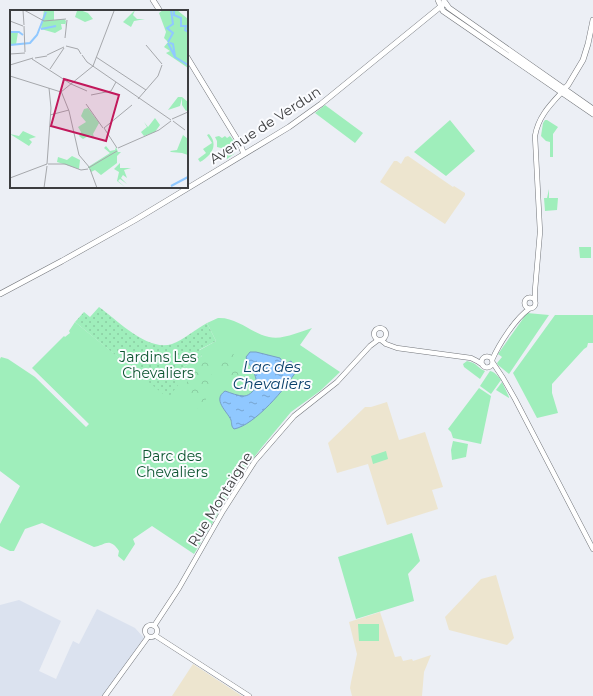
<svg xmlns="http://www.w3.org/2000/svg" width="593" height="696" font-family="Montserrat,sans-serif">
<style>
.built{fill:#dbe2ef}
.education{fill:#ede5cf}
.green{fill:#9feebb}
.forest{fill:url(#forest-crowns)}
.garden{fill:url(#garden-dots)}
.water{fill:url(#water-ripples);stroke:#779ec5}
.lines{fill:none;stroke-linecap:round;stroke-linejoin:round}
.tertiary-casing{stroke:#73767b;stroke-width:5.5}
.secondary-casing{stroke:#73767b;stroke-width:6}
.tertiary{stroke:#fff;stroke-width:4.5}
.secondary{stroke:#fff;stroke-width:5}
.labels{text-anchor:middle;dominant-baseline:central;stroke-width:4;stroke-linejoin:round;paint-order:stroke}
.street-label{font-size:14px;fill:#3c3d3f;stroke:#fbfcff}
.park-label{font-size:14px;fill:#0c5430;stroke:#fbfcff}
.water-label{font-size:15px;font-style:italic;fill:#093f6a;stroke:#fbfcff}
.inset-river{fill:none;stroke:#90c8ff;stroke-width:2}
.inset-road{fill:none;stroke:#a6a8ac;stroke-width:1}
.view{fill:#c2185b;fill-opacity:0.15;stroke:#c2185b;stroke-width:2}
.inset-edge{fill:none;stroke:#3c3d3f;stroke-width:2}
</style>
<defs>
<pattern id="forest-crowns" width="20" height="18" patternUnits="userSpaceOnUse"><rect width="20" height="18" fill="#9feebb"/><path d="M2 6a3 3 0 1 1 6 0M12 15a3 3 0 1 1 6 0" fill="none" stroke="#8acda2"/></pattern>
<pattern id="garden-dots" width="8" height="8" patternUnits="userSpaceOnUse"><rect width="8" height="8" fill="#9feebb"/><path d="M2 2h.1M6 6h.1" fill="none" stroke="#8acda2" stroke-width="1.8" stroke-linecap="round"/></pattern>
<pattern id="water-ripples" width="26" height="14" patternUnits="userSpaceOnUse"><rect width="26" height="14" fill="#90c8ff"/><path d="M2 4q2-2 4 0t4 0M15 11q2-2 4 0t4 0" fill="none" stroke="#77a4d0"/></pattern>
</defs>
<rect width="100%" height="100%" fill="#eceff5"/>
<path class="built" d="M 19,600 L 61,621 L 39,671 L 56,679 L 73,641 L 79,644 L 97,609 L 135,628 L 144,638 L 104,696 L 0,696 L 0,605 Z"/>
<path class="education" d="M 408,156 L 453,187 L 454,186 L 465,193 L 465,195 L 445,224 L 380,182 L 394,161 L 397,161 L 401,164 L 405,157 Z
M 387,402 L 399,440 L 425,432 L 443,487 L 432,490 L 438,509 L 387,525 L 368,464 L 337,473 L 328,443 L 365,407 L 371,407 Z
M 496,575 L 514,638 L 507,645 L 449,630 L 445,617 L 481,579 Z
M 380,612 L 395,657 L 401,656 L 403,661 L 412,659 L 413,661 L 431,655 L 424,672 L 422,696 L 352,696 L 350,688 L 351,682 L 357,654 L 349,622 Z
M 193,664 L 242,696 L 172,696 Z"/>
<path class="green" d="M 325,105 L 363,133 L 355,143 L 315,113 Z
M 450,120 L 475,151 L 446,176 L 414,152 Z
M 545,120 L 547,120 L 558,127 L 553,134 L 553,157 L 550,157 L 550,142 L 546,141 L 541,136 L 543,123 Z
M 209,134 C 219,145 211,156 200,162 L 198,159 L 206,153 L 203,149 L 212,143 L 207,135 Z
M 219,136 L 222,138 L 225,136 L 227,138 L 230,136 L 236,144 L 234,154 L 227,159 L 221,148 L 217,147 L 217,141 L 215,137 Z
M 549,189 L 549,198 L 558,198 L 557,210 L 545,211 L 544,198 L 547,198 Z
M 579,247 L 591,247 L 591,258 L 580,258 Z
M 527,313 L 549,315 L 509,374 L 498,365 L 497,363 L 502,357 L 498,354 Z
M 555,315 L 593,315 L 593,343 L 588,343 L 587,347 L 584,349 L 552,384 L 552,393 L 558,413 L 537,418 L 513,373 Z
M 218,318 C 237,317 251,333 269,337 C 283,340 299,332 312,328 L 300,345 L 340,372 L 320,391 L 291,412 L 262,447 L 244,470 L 194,554 L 152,526 L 133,539 L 135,544 L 124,561 L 118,556 L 119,551 C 109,536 104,546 94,547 L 42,523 L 25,529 L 14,551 L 10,551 L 0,546 L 0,524 L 20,486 L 0,471 L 0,359 L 1,357 L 8,359 L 35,377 L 86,427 L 89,424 L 32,368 L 64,336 L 65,337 L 70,333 L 69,331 L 75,322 L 138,373 L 172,378 L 177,371 L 202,356 L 198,351 L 216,341 L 207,323 Z
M 467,361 C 478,363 477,368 485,371 L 480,379 L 464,367 L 463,364 Z
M 490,371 C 495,372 498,376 501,380 L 491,394 L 480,386 Z
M 502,382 L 509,397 L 509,398 L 496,390 Z
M 479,388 L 491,396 L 481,444 L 453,438 L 451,432 L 448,429 Z
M 453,441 L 468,444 L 466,457 L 452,460 L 451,450 Z
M 386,451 L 388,459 L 373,464 L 371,456 Z
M 412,533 L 420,561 L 408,574 L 414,601 L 356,619 L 338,557 Z
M 358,624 L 379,624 L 379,641 L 359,641 Z"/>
<path class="forest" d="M 236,345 L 237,345 C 229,360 237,361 243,374 L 242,379 C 236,383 229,380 222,377 L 220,371 L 216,364 C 224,357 227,351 236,345 Z
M 207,350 L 212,350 C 209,361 205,372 217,379 C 214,395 199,388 210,412 L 204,409 L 202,413 L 191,401 L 183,385 L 183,384 L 187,382 L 189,375 L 192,371 L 192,367 L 196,366 L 203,358 L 202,355 L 208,353 Z"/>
<path class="garden" d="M 99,307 C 117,320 148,352 172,344 C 183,340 196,329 207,323 L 216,341 L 199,350 L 202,356 L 177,371 L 172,378 L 179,384 L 168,398 L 75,322 L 84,312 L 90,317 Z"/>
<path class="water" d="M 250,352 L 256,352 L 280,358 L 282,361 L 287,363 L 291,361 L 297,370 C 286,388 255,425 234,429 C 231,426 232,424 231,420 C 227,411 212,400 225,391 C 231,393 238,396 244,396 C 247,396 250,394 252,392 C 263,381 250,368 246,357 Z"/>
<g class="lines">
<defs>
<path id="tertiary" d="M524.5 303a5.5 5.5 0 1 1 11 0a5.5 5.5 0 1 1-11 0Z
M 535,301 L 535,290 L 540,232 L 535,136 C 538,117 550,105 562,92
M374 334a6 6 0 1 1 12 0a6 6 0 1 1-12 0Z
M 381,340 L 386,344 L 397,348 L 471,358 L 477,361 L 483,365
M481.5 362a5.5 5.5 0 1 1 11 0a5.5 5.5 0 1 1-11 0Z
M 492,360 C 499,344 515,319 529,309
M 493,363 L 503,378 L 515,399 L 593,549
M145 631a6 6 0 1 1 12 0a6 6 0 1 1-12 0Z
M 154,626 L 179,588 L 223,511 L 255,461 L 294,416 L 337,382 L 370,346 L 378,340
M 156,636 L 249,696
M 105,696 L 148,637"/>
<path id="secondary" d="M 153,0 L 160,11
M 438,0 L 443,11 L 593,114
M 444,1 L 449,8 L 593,109
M 187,57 L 240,144 L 244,154
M 562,91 L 568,85 L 583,60 L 588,44 L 593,20
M 0,294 L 62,261 L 135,220 L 289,127 L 321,104 L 445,3"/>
</defs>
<use href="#tertiary" class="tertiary-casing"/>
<use href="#secondary" class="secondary-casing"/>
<use href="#tertiary" class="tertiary"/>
<use href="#secondary" class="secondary"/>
</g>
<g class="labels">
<g class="street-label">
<text transform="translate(265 125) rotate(-33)">Avenue de Verdun</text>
<text transform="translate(220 499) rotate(-58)">Rue Montaigne</text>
</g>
<g class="park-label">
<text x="158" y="357">Jardins Les<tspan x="158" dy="16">Chevaliers</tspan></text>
<text x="172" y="456">Parc des<tspan x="172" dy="16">Chevaliers</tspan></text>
</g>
<g class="water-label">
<text x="272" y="366">Lac des<tspan x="272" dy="17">Chevaliers</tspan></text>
</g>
</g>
<g transform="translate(10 10)">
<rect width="178" height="178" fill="#eceff5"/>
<path d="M 34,0 L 44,0 L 44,10 L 37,11 L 54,9 L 56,11 L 55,18 L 55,14 L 51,14 L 52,19 L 45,23 L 31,19 ZM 125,0 L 123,5 L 127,9 L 135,9 L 124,11 L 121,17 L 113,12 ZM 153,0 L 167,0 L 178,9 L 178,58 L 156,43 L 160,41 L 154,37 L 158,32 L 154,28 L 156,22 L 149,3 ZM 78,98 L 89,113 L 83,124 L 84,127 L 80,125 L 73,129 L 69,126 L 71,122 L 68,117 L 76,112 L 71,106 L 74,99 ZM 145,108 L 150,115 L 145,122 L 134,126 L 131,122 L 137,117 L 134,112 L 138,117 ZM 13,121 L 26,127 L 19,129 L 22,132 L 19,136 L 0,124 L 9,126 ZM 173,125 L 178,129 L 178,145 L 172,143 L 161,142 L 160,141 L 167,140 ZM 96,136 L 100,141 L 105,140 L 106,137 L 108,142 L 111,142 L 107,146 L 107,153 L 91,165 L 85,160 L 81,162 L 78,157 L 100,143 L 94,138 ZM 62,146 L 70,150 L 69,159 L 47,152 L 48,147 L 57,150 Z" fill="#9feebb"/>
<path d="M 168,87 L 172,87 L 178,92 L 178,100 L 176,101 L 172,95 L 172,88 L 170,96 L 158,100 ZM 110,153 L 110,158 L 121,158 L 114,160 L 117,168 L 113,165 L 111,168 L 117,174 L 110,169 L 108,171 L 115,177 L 107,171 L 109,162 L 104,159 Z" fill="#9feebb"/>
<path d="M 0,21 L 8,22 L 6,35 L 0,35 Z" fill="#9feebb"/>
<path d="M 70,0 L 78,3 L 83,9 L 75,12 L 65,7 L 67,1 Z" fill="#9feebb"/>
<path class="inset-river" d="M 164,0 L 164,5 L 171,8 L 171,16 L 176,16 L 175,20 L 178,22M 31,19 L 46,16M 0,22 L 9,22 L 13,25M 158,32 L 163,23 L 157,18 L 163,14 L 161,0M 158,33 L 165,47 L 178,55M 160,33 L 163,34 L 165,46M 0,35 L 20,33 L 27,25 L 36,2M 161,176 L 178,167"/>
<path class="inset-road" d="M 13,0 L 14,15M 14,0 L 34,11 L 56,9M 0,11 L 13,16M 14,16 L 15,42M 55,28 L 57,10M 136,35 L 152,54M 56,36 L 68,39 L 71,44M 0,44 L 15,43M 37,45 L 54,37M 72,45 L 77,52 L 161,110M 86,47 L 136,80M 25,48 L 37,46M 22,49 L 61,74M 0,55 L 23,48M 40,59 L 54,38M 0,66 L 51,82M 61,74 L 77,81M 51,81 L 59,101 L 69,145 L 80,158 L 78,157M 51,82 L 83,56 L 104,1M 81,85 L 101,81 L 106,72M 128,89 L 148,66 L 152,55M 76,94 L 93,118M 40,105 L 59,100M 162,109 L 178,102M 163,111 L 175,120M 94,118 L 122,95M 94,118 L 107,138M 108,138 L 149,120 L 161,111M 37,154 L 41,98 L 39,78M 38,154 L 55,154 L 71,160 L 78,159M 80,157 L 107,141M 80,159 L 87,178M 0,168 L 37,154M 34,178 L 37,156"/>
<path class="view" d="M 54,69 L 109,85 L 96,131 L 41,116 Z"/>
<rect width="178" height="178" class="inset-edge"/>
</g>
</svg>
